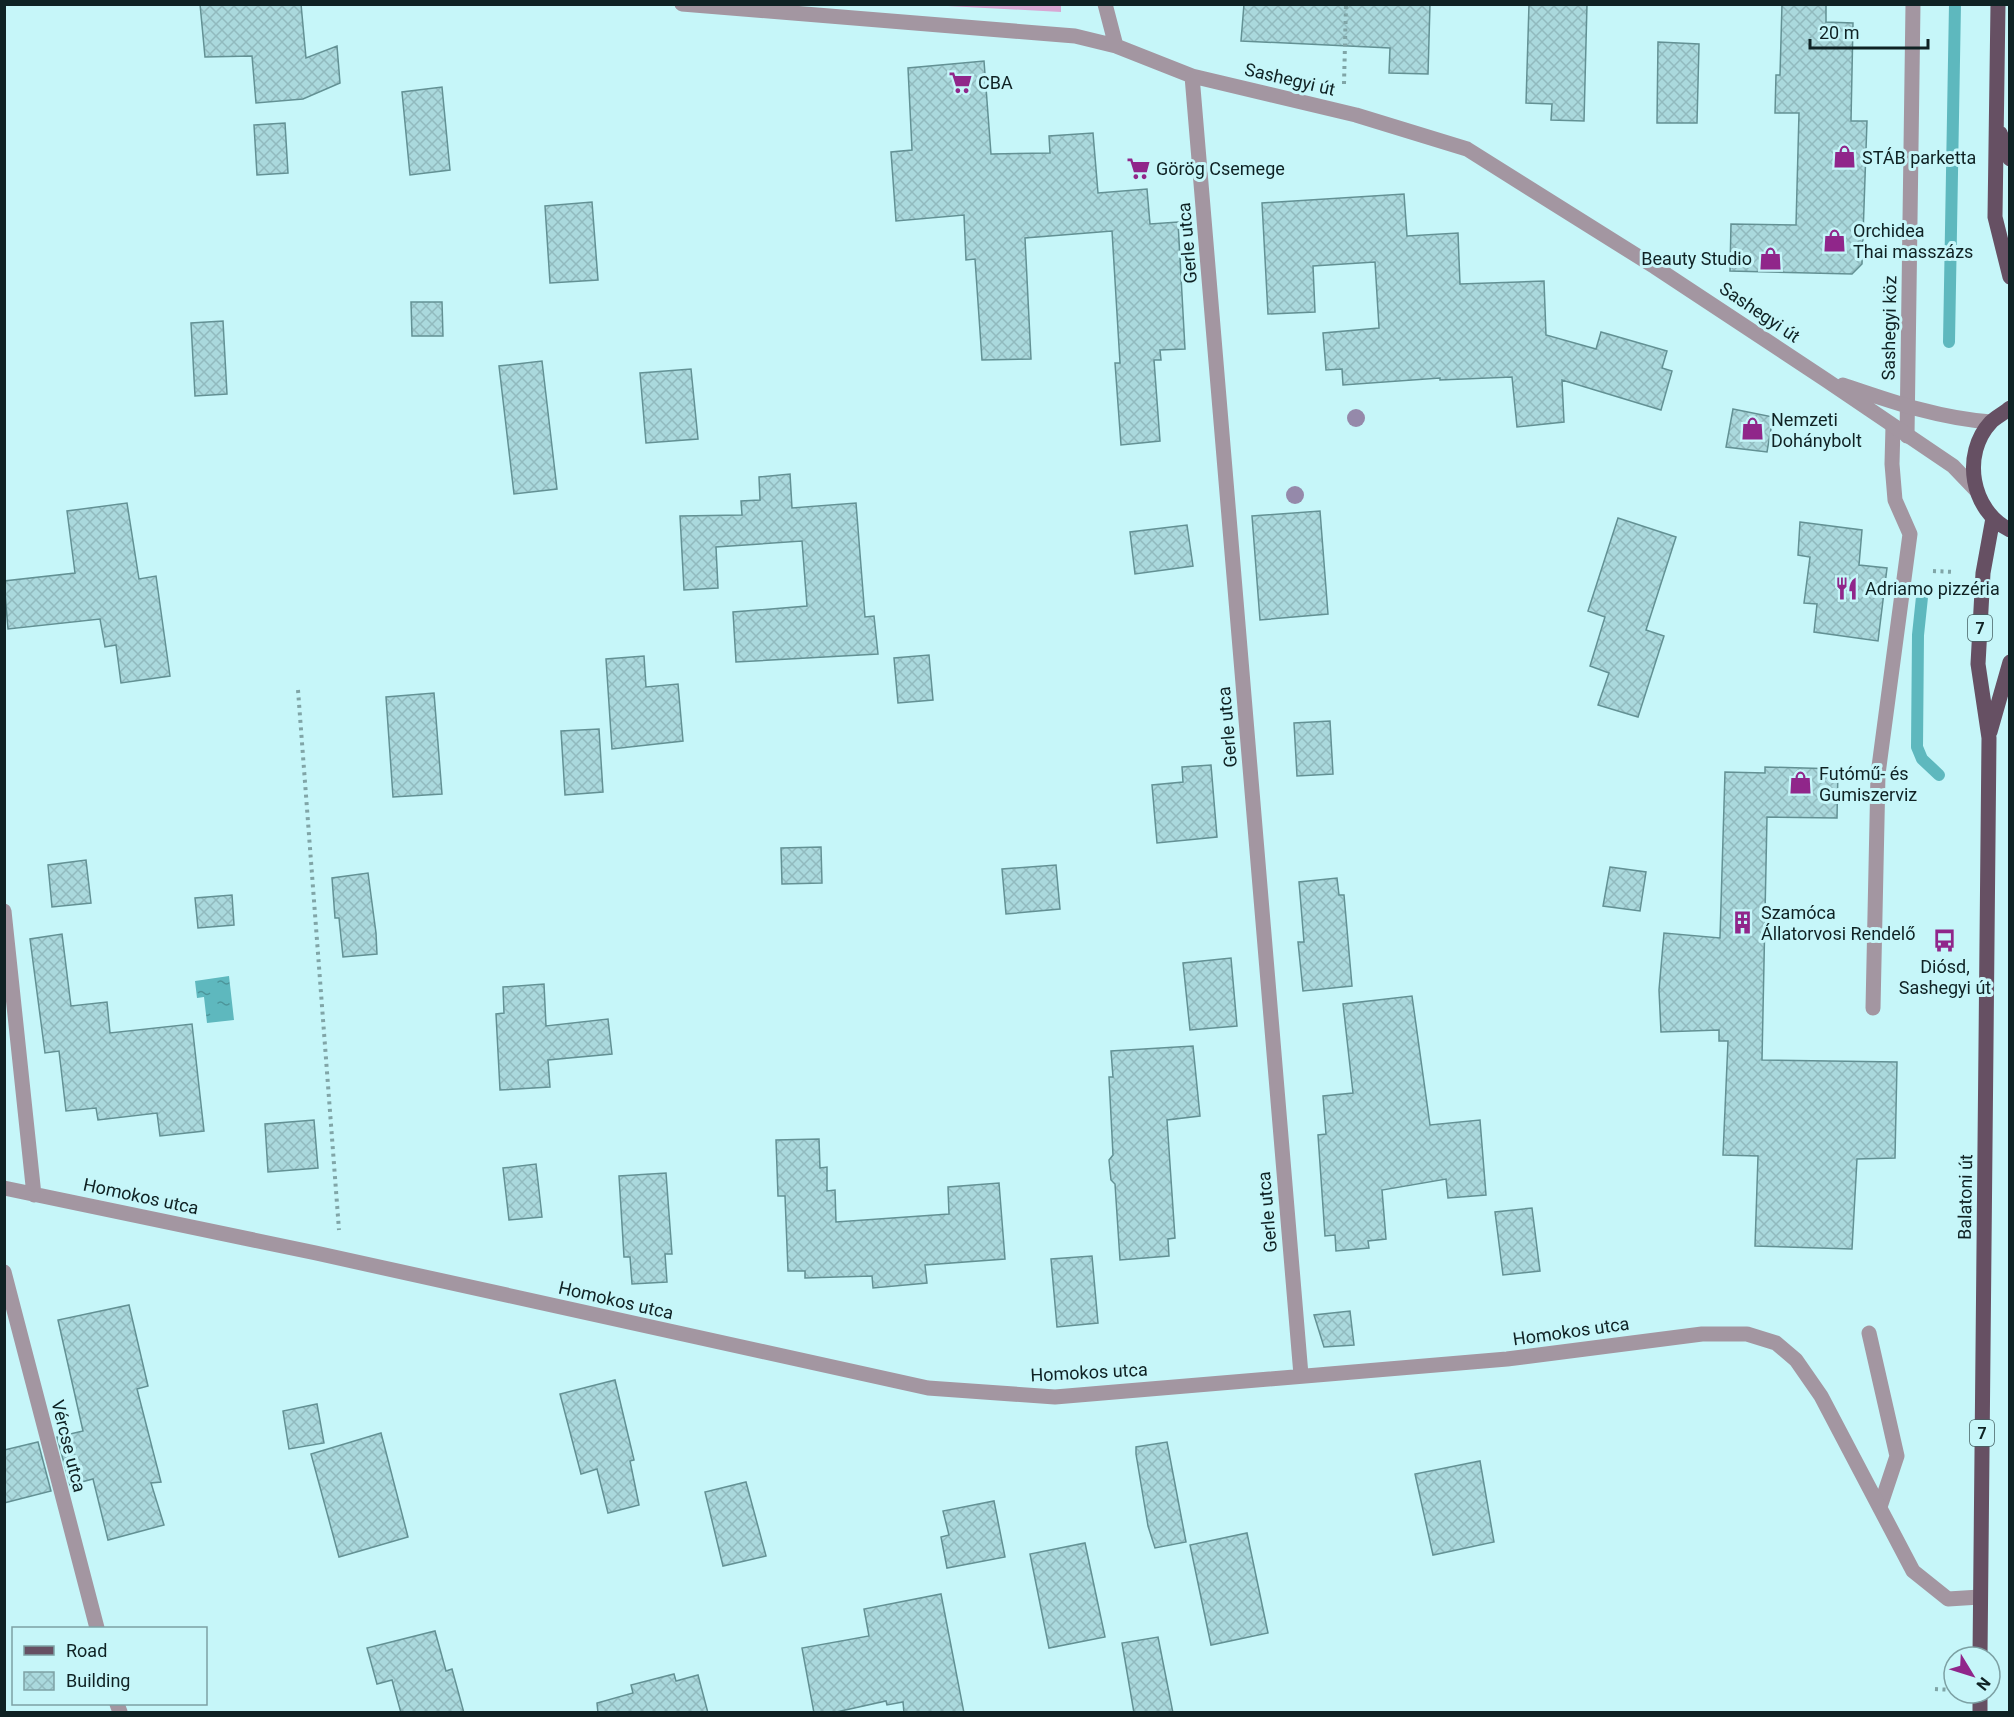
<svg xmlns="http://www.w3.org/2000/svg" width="2014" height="1717" font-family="Roboto,sans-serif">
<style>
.green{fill:#d9a7d3}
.water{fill:url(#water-ripples)}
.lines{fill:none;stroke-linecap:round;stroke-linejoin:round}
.stream{stroke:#5eb8be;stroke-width:12}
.building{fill:url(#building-cross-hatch);stroke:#639194;stroke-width:1.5}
.path{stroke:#80a5a7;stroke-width:4;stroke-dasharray:3 4.5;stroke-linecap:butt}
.lane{stroke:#a396a1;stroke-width:15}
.street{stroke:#a396a1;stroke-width:15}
.primary{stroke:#665063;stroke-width:15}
.tree{fill:#9589aa}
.labels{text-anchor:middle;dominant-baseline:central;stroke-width:6;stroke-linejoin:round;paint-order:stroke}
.shield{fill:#c6f6f9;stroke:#466264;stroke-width:1.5}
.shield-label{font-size:16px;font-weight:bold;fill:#0f2224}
.street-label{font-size:18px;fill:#0f2224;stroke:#c6f6f9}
.poi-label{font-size:18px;fill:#0f2224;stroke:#c6f6f9;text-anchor:start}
</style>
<defs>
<pattern id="water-ripples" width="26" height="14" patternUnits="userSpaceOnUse" patternTransform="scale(1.5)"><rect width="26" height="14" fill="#5eb8be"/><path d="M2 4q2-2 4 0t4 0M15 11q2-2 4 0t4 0" fill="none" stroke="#4c959a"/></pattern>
<pattern id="building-cross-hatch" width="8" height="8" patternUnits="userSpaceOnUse" patternTransform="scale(1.5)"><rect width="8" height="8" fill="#aad9dd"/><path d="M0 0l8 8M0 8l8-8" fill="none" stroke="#91babe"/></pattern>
</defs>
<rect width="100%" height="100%" fill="#c6f6f9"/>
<path class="green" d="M 929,5 L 1061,5 L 1061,12 Z"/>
<path class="water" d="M 229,976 L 234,1020 L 207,1023 L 204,997 L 197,998 L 195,981 Z"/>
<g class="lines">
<path class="stream" d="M 1949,342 L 1955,4
M 1922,597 L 1918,635 L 1917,747 L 1922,759 L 1939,775"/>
</g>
<path class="building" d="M 200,4 L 301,4 L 306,58 L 337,46 L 340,83 L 303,99 L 256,103 L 252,56 L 205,57 Z
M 1244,4 L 1430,4 L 1428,74 L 1389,73 L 1390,48 L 1241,41 Z
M 1529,4 L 1587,4 L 1584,121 L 1551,120 L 1552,104 L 1526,103 Z
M 1782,4 L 1826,4 L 1826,22 L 1853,23 L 1851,121 L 1867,121 L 1862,264 L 1852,274 L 1730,271 L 1731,224 L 1796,225 L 1799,113 L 1775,113 L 1776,75 L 1780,75 Z
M 1658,42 L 1699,44 L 1697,123 L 1657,123 Z
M 984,61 L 991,154 L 1050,153 L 1049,136 L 1093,133 L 1098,193 L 1147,189 L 1150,224 L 1178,222 L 1185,349 L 1160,350 L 1161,360 L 1154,360 L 1160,441 L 1121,445 L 1115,363 L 1120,363 L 1112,231 L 1025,238 L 1031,359 L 982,360 L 975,259 L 966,260 L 964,215 L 896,221 L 891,152 L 912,150 L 908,68 Z
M 442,87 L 450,170 L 410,175 L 402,92 Z
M 285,123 L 288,173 L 257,175 L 254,125 Z
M 1404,194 L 1407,236 L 1458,233 L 1460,284 L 1544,281 L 1546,335 L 1596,349 L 1601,332 L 1667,351 L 1662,368 L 1672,371 L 1661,410 L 1562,380 L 1564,422 L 1517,427 L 1512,377 L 1440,380 L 1440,378 L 1343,385 L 1342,369 L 1326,370 L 1323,333 L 1379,328 L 1375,262 L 1313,266 L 1315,312 L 1268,314 L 1262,203 Z
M 592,202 L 598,280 L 550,283 L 545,206 Z
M 411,302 L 442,302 L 443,336 L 412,336 Z
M 223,321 L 227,394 L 195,396 L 191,323 Z
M 542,361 L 557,489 L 514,494 L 499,366 Z
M 691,369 L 698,439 L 646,443 L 640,373 Z
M 1733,409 L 1773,417 L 1767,452 L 1726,447 Z
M 790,474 L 792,508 L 856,503 L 865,617 L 874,616 L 878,654 L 736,662 L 733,612 L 807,606 L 802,541 L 716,547 L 718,588 L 684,590 L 680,516 L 742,515 L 741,501 L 760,500 L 759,477 Z
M 127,503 L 139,579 L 156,576 L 170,676 L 121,683 L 116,645 L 105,647 L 100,619 L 8,629 L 4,581 L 75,573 L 67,511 Z
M 1320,511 L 1328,614 L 1260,620 L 1252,516 Z
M 1618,518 L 1676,537 L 1646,630 L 1664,636 L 1638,717 L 1598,705 L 1609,673 L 1590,666 L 1605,617 L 1588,611 Z
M 1800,522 L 1862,530 L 1859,565 L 1887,568 L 1878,641 L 1814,632 L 1817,604 L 1804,603 L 1810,557 L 1798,555 Z
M 1187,525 L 1193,566 L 1135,574 L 1130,532 Z
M 929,655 L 933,700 L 898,703 L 894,658 Z
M 644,656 L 646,687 L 678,684 L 683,741 L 612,749 L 606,659 Z
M 434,693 L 442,794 L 393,797 L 386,697 Z
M 1330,721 L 1333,774 L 1297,776 L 1294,723 Z
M 599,729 L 603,792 L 565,795 L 561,731 Z
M 1211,765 L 1217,837 L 1157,843 L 1152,785 L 1183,782 L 1182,767 Z
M 1765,767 L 1838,769 L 1837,818 L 1767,817 L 1762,1060 L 1897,1062 L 1895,1158 L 1857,1159 L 1852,1249 L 1755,1246 L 1758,1156 L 1723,1155 L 1728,1041 L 1719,1041 L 1719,1030 L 1661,1032 L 1659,990 L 1664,933 L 1720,938 L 1725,772 L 1765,773 Z
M 821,847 L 822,883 L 782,884 L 781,848 Z
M 86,860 L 91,903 L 52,907 L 48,865 Z
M 1056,865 L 1060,909 L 1006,914 L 1002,869 Z
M 1610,867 L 1646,872 L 1640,911 L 1603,906 Z
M 368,873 L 376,933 L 377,954 L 343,957 L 339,918 L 335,918 L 332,878 Z
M 1337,878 L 1339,895 L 1344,895 L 1352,986 L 1303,991 L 1298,942 L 1304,942 L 1299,882 Z
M 232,895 L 234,925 L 198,928 L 195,898 Z
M 62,934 L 71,1006 L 107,1002 L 110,1033 L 192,1024 L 204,1131 L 160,1136 L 157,1113 L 98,1120 L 96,1108 L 66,1111 L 59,1051 L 45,1053 L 30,939 Z
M 1231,958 L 1237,1026 L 1190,1030 L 1183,963 Z
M 544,984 L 546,1026 L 608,1019 L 612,1054 L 548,1060 L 550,1087 L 500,1090 L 496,1014 L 504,1013 L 503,987 Z
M 1412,996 L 1430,1125 L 1480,1120 L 1486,1195 L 1448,1198 L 1446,1179 L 1382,1190 L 1386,1239 L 1368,1241 L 1369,1248 L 1336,1251 L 1335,1235 L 1325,1236 L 1318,1135 L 1326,1134 L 1323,1096 L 1353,1093 L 1343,1004 Z
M 1193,1046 L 1200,1116 L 1167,1120 L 1175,1238 L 1168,1239 L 1169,1256 L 1120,1260 L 1115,1184 L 1111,1180 L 1109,1160 L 1113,1155 L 1109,1077 L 1113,1077 L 1111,1051 Z
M 314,1120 L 318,1168 L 268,1172 L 265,1124 Z
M 819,1139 L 820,1168 L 827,1167 L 827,1191 L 835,1190 L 836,1222 L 949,1214 L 948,1187 L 999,1183 L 1005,1259 L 925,1265 L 927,1283 L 873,1288 L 872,1276 L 805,1278 L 805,1271 L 788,1271 L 785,1196 L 778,1196 L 776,1140 Z
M 536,1164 L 542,1217 L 509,1220 L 503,1168 Z
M 666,1173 L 672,1254 L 665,1254 L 667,1282 L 632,1284 L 630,1257 L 624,1257 L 619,1176 Z
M 1532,1208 L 1540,1271 L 1503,1275 L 1495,1212 Z
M 1092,1256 L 1098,1323 L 1057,1327 L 1051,1259 Z
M 129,1305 L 148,1386 L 137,1389 L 161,1482 L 151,1483 L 164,1525 L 108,1540 L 93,1479 L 70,1485 L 57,1437 L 83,1431 L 58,1320 Z
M 1350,1311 L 1354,1345 L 1324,1347 L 1314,1315 Z
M 615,1380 L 634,1460 L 630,1461 L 639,1505 L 608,1513 L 597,1469 L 581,1474 L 560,1394 Z
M 317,1404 L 324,1443 L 289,1449 L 283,1411 Z
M 381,1433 L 408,1537 L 339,1557 L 311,1454 Z
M 38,1442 L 51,1491 L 4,1503 L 4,1450 Z
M 1167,1442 L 1186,1542 L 1155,1548 L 1148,1526 L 1136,1454 L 1136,1447 Z
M 1480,1461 L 1494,1542 L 1433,1555 L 1415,1474 Z
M 746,1482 L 766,1556 L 723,1566 L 705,1492 Z
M 994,1501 L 1005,1557 L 947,1568 L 941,1537 L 949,1535 L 943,1511 Z
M 1247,1533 L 1268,1633 L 1211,1645 L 1190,1545 Z
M 1085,1543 L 1105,1637 L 1049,1648 L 1030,1554 Z
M 941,1594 L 964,1713 L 904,1713 L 903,1702 L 887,1705 L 886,1701 L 832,1713 L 814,1713 L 802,1648 L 869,1636 L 864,1609 Z
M 435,1631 L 446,1671 L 452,1669 L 464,1713 L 401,1713 L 392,1680 L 377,1684 L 367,1648 Z
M 1158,1637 L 1173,1713 L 1134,1713 L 1122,1643 Z
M 674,1674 L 676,1681 L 698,1675 L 708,1713 L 598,1713 L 597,1703 L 633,1693 L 631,1685 Z"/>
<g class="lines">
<path class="path" d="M 1344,84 L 1346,4
M 1933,571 L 1955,572
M 298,690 L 339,1230
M 1935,1689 L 1953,1690"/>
<path class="lane" d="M 1907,436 L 1913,4
M 1873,1008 L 1878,774 L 1910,534 L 1895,500 L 1892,464 L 1893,426
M 1869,1333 L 1897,1456 L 1880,1507"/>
<path class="street" d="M 682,4 L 1075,36 L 1116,46 L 1192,76 L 1356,115 L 1467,149 L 1655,267 L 1826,380 L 1953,466 L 1976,490
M 1105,4 L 1116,46
M 1192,76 L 1301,1375
M 1843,385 C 1893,402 1938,418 1991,422
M 4,911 L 34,1195
M 4,1188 L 316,1253 L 928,1388 L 1055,1397 L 1507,1359 L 1702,1334 L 1747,1334 L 1776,1343 L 1796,1360 L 1821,1396 L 1913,1571 L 1948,1599 L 1980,1597
M 4,1272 L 97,1628
M 117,1704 L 120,1712"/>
<path class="primary" d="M 1998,4 L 1995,217 L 2010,277
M 2000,133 L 2010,159
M 2010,408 C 2004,413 1996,417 1991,422 C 1961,454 1971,511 2010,530
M 1990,732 L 2010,662
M 1980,1657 L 1989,738 L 1978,664 L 1983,573 L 1993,518
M 1980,1712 L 1980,1693"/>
</g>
<g class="tree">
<circle cx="1356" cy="418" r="9"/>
<circle cx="1295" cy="495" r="9"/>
</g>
<defs>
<symbol id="supermarket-bare" viewBox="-9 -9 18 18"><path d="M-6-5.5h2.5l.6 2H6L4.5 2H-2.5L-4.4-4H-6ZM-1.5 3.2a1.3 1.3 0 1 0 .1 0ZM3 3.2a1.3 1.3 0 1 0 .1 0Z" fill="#90268a" stroke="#c6f6f9" stroke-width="2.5" paint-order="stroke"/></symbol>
<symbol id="shop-bare" viewBox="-9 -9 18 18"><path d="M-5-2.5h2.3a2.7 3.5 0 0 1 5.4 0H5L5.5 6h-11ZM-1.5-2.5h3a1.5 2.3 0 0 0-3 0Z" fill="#90268a" stroke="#c6f6f9" stroke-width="2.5" paint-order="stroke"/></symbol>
<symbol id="restaurant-bare" viewBox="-9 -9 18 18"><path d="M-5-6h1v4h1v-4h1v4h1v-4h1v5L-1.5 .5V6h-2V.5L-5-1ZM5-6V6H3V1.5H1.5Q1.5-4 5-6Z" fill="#90268a" stroke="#c6f6f9" stroke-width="2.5" paint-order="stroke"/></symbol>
<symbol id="building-bare" viewBox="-9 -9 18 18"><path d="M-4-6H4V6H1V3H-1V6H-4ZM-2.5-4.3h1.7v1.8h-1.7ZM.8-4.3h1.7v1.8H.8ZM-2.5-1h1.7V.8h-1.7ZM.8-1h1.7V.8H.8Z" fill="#90268a" stroke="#c6f6f9" stroke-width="2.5" paint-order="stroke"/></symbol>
<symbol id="bus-bare" viewBox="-9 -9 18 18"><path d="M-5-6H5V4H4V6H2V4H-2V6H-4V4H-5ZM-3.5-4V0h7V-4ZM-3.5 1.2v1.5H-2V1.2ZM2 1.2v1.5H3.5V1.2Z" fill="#90268a" stroke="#c6f6f9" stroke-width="2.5" paint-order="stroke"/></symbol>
</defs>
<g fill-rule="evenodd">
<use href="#supermarket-bare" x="944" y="66" width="33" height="33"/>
<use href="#shop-bare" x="1828" y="140" width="33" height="33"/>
<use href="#supermarket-bare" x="1122" y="152" width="33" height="33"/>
<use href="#shop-bare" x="1818" y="224" width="33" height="33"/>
<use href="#shop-bare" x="1754" y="242" width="33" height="33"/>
<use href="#shop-bare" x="1736" y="412" width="33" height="33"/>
<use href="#restaurant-bare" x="1830" y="572" width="33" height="33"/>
<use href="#shop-bare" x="1784" y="766" width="33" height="33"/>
<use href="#building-bare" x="1726" y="906" width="33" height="33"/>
<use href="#bus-bare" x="1928" y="924" width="33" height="33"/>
</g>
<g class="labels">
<g class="shield">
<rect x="1968" y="615" width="24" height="26" rx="4.5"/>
<rect x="1970" y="1420" width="24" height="26" rx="4.5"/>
</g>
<g class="shield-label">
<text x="1980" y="628">7</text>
<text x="1982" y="1433">7</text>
</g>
<g class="street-label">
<text transform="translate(1290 79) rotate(13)">Sashegyi út</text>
<text transform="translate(1187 243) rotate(-95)">Gerle utca</text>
<text transform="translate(1760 312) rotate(34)">Sashegyi út</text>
<text transform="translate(1889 328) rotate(-89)">Sashegyi köz</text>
<text transform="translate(1227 727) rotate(-95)">Gerle utca</text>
<text transform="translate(141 1196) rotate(12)">Homokos utca</text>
<text transform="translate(1965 1197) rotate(-89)">Balatoni út</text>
<text transform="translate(1267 1212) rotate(-95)">Gerle utca</text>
<text transform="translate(616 1300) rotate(13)">Homokos utca</text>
<text transform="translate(1571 1331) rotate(-8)">Homokos utca</text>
<text transform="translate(1089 1372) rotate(-3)">Homokos utca</text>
<text transform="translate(69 1446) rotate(76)">Vércse utca</text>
</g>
<g class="poi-label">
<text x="978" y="82">CBA</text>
<text x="1862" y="157">STÁB parketta</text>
<text x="1156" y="168">Görög Csemege</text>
<text x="1853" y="230">Orchidea<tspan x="1853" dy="21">Thai masszázs</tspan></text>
<text x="1752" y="258" text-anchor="end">Beauty Studio</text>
<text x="1771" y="419">Nemzeti<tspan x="1771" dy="21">Dohánybolt</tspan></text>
<text x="1865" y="588">Adriamo pizzéria</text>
<text x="1819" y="773">Futómű- és<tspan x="1819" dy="21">Gumiszerviz</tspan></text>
<text x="1761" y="912">Szamóca<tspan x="1761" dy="21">Állatorvosi Rendelő</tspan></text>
<text x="1945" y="966" text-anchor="middle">Diósd,<tspan x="1945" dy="21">Sashegyi út</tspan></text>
</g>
</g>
<rect width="2014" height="1717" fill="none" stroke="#0f2224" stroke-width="12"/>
<rect x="12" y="1627" width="195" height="78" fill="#c6f6f9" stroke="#7da1a4" stroke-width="1.5"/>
<rect x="24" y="1646" width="30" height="9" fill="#665063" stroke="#7da1a4" stroke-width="1.5"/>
<text x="66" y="1657" font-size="18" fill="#0f2224">Road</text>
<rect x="24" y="1672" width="30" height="18" fill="url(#building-cross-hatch)" stroke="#7da1a4" stroke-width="1.5"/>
<text x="66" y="1687" font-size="18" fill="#0f2224">Building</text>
<g transform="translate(1972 1675) rotate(128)"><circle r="28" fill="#c6f6f9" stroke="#7da1a4" stroke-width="1.5"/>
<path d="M0-4.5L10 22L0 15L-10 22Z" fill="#90268a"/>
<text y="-9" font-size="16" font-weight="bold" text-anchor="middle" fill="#0f2224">N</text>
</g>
<path d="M1810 39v9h118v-9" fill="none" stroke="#0f2224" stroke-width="3"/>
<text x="1819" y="39" font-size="18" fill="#0f2224" stroke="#c6f6f9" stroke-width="4.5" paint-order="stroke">20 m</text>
</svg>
